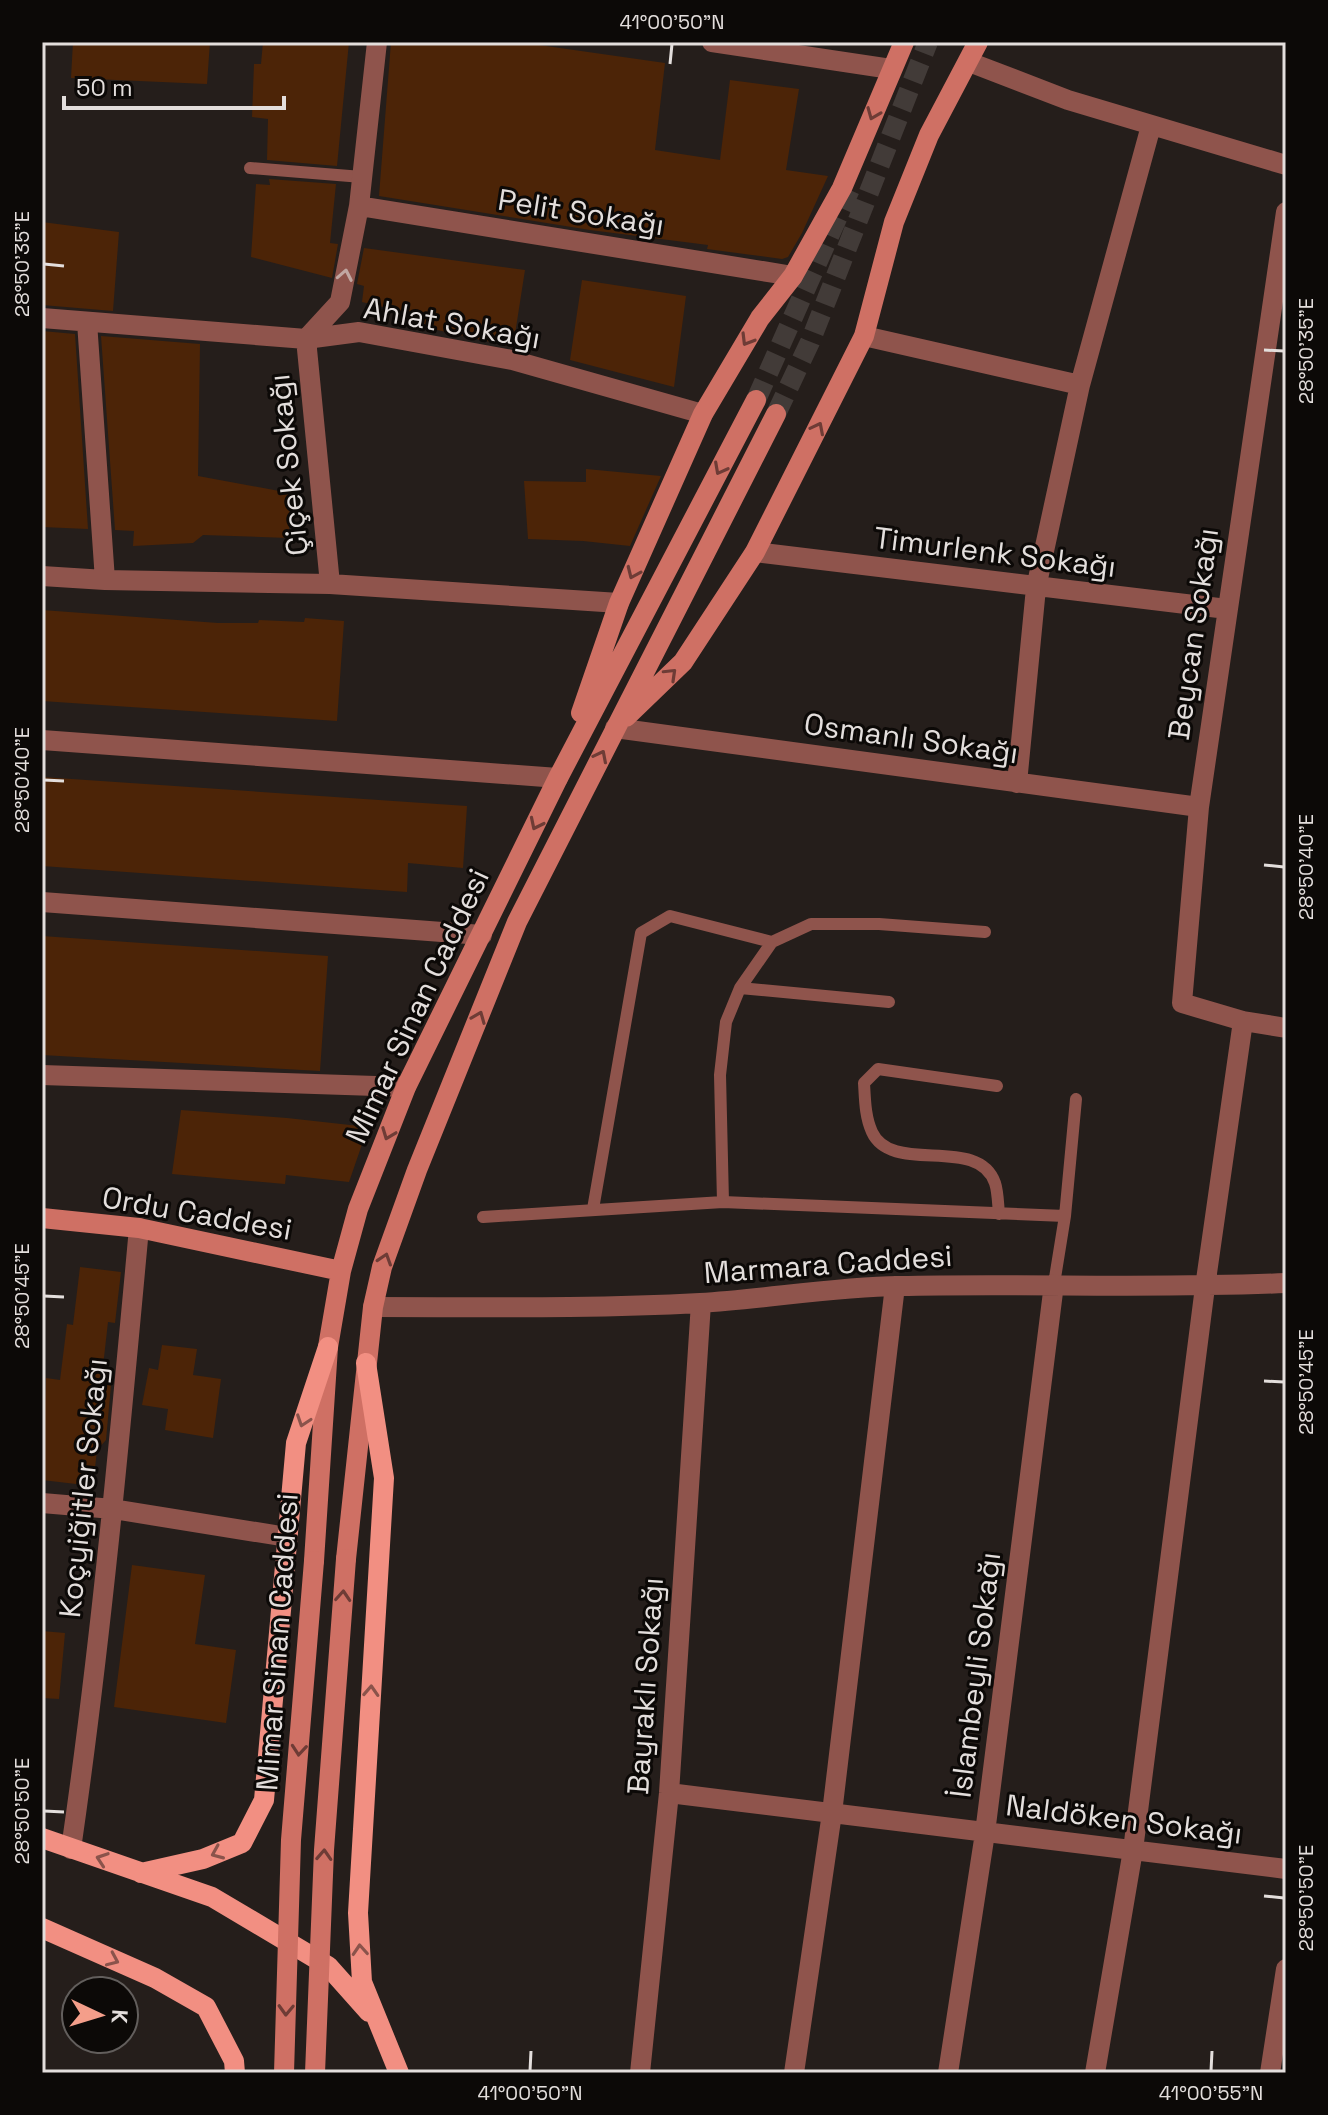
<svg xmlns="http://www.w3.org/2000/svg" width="1328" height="2115" font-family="'Space Grotesk',sans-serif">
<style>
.building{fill:#4c2407}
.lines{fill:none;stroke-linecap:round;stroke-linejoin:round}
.secondary-tunnel{stroke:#423b38;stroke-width:20;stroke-dasharray:20 10;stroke-linecap:butt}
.lane{stroke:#8f544c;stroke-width:12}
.street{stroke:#8f544c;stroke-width:20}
.secondary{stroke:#cf7064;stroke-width:20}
.primary{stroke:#f28f82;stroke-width:20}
.secondary-bridge{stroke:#cf7064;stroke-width:20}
.oneway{stroke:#6e3c36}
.oneway2{stroke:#c1a7a2}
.oneway3{stroke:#8a534b}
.ticks{fill:none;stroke:#e3dedc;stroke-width:3}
.labels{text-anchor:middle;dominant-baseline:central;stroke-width:6;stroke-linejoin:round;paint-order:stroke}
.street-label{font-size:30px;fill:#e3dedc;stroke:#0c0907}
.neatline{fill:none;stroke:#e3dedc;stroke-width:3}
.ticks-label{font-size:20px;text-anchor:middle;fill:#e3dedc}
</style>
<rect width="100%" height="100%" fill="#251e1b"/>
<path class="building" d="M 73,42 L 210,42 L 207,84 L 71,78 Z
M 263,42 L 349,42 L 337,166 L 267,160 L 268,119 L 252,117 L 254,64 L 261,64 Z
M 391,42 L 518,42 L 665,63 L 655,150 L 720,160 L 730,80 L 799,89 L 786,170 L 828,176 L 802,233 L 788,257 L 782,259 L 707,249 L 708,245 L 590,230 L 379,196 Z
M 269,179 L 336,184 L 330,243 L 338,244 L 332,278 L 251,257 L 256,184 L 270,185 Z
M 42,222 L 119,232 L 113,311 L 42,305 Z
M 364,248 L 525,270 L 513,347 L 415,325 L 416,315 L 362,302 L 364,286 L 357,284 Z
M 582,280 L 686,296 L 674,387 L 570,360 Z
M 42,331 L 75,334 L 88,529 L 42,527 Z
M 101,336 L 200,344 L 198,476 L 290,493 L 289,538 L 203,535 L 193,543 L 133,546 L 134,531 L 115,530 Z
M 586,469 L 661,476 L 630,546 L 583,541 L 528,539 L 524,481 L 586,482 Z
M 42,610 L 218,623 L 258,623 L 259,620 L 304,622 L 305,618 L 344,621 L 337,721 L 42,701 Z
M 42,777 L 467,806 L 463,868 L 408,863 L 407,892 L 42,866 Z
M 42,936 L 328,956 L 320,1071 L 42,1055 Z
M 181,1110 L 287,1118 L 368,1127 L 349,1182 L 286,1175 L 285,1184 L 172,1174 Z
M 80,1267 L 121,1272 L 115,1323 L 108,1322 L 101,1384 L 111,1385 L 106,1440 L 97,1450 L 93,1486 L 42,1480 L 46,1378 L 60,1380 L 67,1324 L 73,1325 Z
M 162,1345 L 197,1349 L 193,1375 L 221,1379 L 213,1438 L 165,1430 L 168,1409 L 142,1405 L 149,1368 L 158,1370 Z
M 132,1565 L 205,1575 L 195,1644 L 236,1650 L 226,1723 L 114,1707 Z
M 42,1631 L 65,1633 L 59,1699 L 42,1698 Z"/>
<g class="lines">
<path class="secondary-tunnel" d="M 756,400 L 851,187
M 776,414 L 810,342 L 928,42"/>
<path class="lane" d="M 250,168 L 362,177
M 740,988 L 889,1002
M 997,1086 L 878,1069 L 864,1083 C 865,1099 865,1117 872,1132 C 892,1176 978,1134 995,1183 C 998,1192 998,1204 999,1214
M 723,1202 L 720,1075 L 726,1022 L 740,988 L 772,942 L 811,924 L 879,924 L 985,932
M 593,1209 L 641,933 L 670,916 L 772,942
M 483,1217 L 723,1202 L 1065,1216
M 1054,1284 L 1065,1216 L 1076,1099"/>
<path class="street" d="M 712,42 L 891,69
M 969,62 L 1068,100 L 1286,165
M 359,206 L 793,276
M 1286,212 L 1199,807 L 1182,1003 L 1243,1021 L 1286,1028
M 42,318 L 306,339 L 359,332 L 512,360 L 703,414
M 87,322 L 105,580
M 864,336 L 1080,385
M 755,552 L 1227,609
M 42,576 L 105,580 L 330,584 L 619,603
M 330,584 L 306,339 L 340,302 L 359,206 L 377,42
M 615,728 L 1199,807
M 42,740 L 558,778
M 1017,783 L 1036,588 L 1080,385 L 1151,126
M 42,902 L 482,935
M 42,1075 L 406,1087
M 373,1307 C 482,1307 591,1309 700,1303 C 766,1299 832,1287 899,1286 C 1028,1283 1157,1289 1286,1283
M 42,1503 L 113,1509 L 287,1537
M 669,1793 L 1286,1869
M 71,1849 C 101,1642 120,1435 139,1228
M 640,2073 L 669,1793 L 701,1303
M 794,2073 L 832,1813 L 895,1286
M 948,2073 L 985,1833 L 1054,1284
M 1095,2073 L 1133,1850 L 1205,1287 L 1243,1021
M 1270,2073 L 1286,1969"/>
<path class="secondary" d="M 581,713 L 619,603 L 703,414 L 760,318 L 793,276 L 842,188 L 904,42
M 626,717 L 683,662 L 755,552 L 864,336 L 894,222 L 929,135 L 978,42
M 42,1218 L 139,1228 L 341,1271
M 346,1559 L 373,1307 L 382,1267 L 417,1170 L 517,922 L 776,414
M 314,1561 L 328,1347 L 341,1271 L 358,1209 L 406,1087 L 558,778 L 756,400"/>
<path class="primary" d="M 366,1363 L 384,1478 L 358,1913 L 362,1982 L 399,2073
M 42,1838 L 212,1897 L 328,1966 L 369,2012
M 141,1873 L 203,1859 L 242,1843 L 264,1800 L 296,1443 L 328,1347
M 42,1928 L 155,1978 L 206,2007 L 234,2061 L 235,2073"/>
<path class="secondary-bridge" d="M 284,2073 L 291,1840 L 314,1561
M 315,2073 L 324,1850 L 346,1559"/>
</g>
<defs><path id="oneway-chevron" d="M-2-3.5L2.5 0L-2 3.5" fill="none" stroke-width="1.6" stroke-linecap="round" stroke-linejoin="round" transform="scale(2)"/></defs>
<g class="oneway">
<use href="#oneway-chevron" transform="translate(873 114) rotate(112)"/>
<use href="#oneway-chevron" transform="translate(747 340) rotate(121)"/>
<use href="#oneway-chevron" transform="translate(818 428) rotate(-63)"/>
<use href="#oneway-chevron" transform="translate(720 469) rotate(118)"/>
<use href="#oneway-chevron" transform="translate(633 573) rotate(114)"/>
<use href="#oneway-chevron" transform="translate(671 674) rotate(-44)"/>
<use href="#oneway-chevron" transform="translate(601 756) rotate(-63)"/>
<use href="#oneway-chevron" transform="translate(536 824) rotate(116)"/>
<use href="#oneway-chevron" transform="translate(479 1017) rotate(-68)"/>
<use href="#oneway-chevron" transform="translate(388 1134) rotate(111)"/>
<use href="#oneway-chevron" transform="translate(385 1259) rotate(-72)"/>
<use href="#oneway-chevron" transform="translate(343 1596) rotate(-86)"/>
<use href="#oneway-chevron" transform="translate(299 1750) rotate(95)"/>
<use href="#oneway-chevron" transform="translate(324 1855) rotate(-87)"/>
<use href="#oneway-chevron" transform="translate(286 2010) rotate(92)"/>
</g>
<use class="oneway2" href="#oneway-chevron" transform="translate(345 275) rotate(-79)"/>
<g class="oneway3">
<use href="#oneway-chevron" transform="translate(303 1421) rotate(109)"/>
<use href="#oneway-chevron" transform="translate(371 1691) rotate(-87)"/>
<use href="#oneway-chevron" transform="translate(217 1853) rotate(157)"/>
<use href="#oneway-chevron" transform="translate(102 1859) rotate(-161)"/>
<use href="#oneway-chevron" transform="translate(360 1950) rotate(-94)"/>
<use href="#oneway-chevron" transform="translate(113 1960) rotate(24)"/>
</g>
<path class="ticks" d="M 670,64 L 672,44M 44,264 L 64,266M 1264,350 L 1284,351M 44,780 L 64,781M 1264,865 L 1284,867M 44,1296 L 64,1297M 1264,1381 L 1284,1382M 44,1811 L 64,1812M 1264,1896 L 1284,1898M 530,2071 L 531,2051M 1211,2071 L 1212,2051"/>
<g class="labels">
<g class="street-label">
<text transform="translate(581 212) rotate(9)">Pelit Sokağı</text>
<text transform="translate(452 323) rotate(10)">Ahlat Sokağı</text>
<text transform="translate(288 465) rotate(-96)">Çiçek Sokağı</text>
<text transform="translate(995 552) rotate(7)">Timurlenk Sokağı</text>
<text transform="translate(1193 634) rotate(-82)">Beycan Sokağı</text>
<text transform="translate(911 738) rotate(8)">Osmanlı Sokağı</text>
<text transform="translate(417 1006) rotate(-65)">Mimar Sinan Caddesi</text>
<text transform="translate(197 1213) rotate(10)">Ordu Caddesi</text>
<text transform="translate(828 1264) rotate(-4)">Marmara Caddesi</text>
<text transform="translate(83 1488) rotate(-84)">Koçyiğitler Sokağı</text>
<text transform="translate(277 1642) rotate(-86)">Mimar Sinan Caddesi</text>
<text transform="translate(975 1675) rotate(-83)">İslambeyli Sokağı</text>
<text transform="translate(645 1686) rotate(-86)">Bayraklı Sokağı</text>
<text transform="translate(1124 1819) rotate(7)">Naldöken Sokağı</text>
</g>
</g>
<rect width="1328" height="2115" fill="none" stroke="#0c0907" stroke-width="88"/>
<g transform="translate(100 2015) rotate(94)"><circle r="38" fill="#0c0907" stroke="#625e5c" stroke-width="2"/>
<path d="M0-6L14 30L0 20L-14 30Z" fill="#f49e8a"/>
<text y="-12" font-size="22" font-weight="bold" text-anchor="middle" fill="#e3dedc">K</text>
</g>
<path d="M64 96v12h220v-12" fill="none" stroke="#e3dedc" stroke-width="4"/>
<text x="76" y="96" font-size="24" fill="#e3dedc" stroke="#0c0907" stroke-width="6" paint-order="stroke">50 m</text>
<rect x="44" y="44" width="1240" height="2027" class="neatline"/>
<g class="ticks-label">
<text x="672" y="29">41°00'50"N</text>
<text transform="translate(22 264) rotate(-90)" y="7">28°50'35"E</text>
<text transform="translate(1306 351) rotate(-90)" y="7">28°50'35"E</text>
<text transform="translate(22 780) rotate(-90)" y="7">28°50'40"E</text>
<text transform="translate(1306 867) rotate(-90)" y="7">28°50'40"E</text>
<text transform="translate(22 1296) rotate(-90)" y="7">28°50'45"E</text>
<text transform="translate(1306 1382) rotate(-90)" y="7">28°50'45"E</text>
<text transform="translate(22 1811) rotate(-90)" y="7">28°50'50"E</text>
<text transform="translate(1306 1898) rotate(-90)" y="7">28°50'50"E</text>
<text x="530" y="2100">41°00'50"N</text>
<text x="1211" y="2100">41°00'55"N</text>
</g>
</svg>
